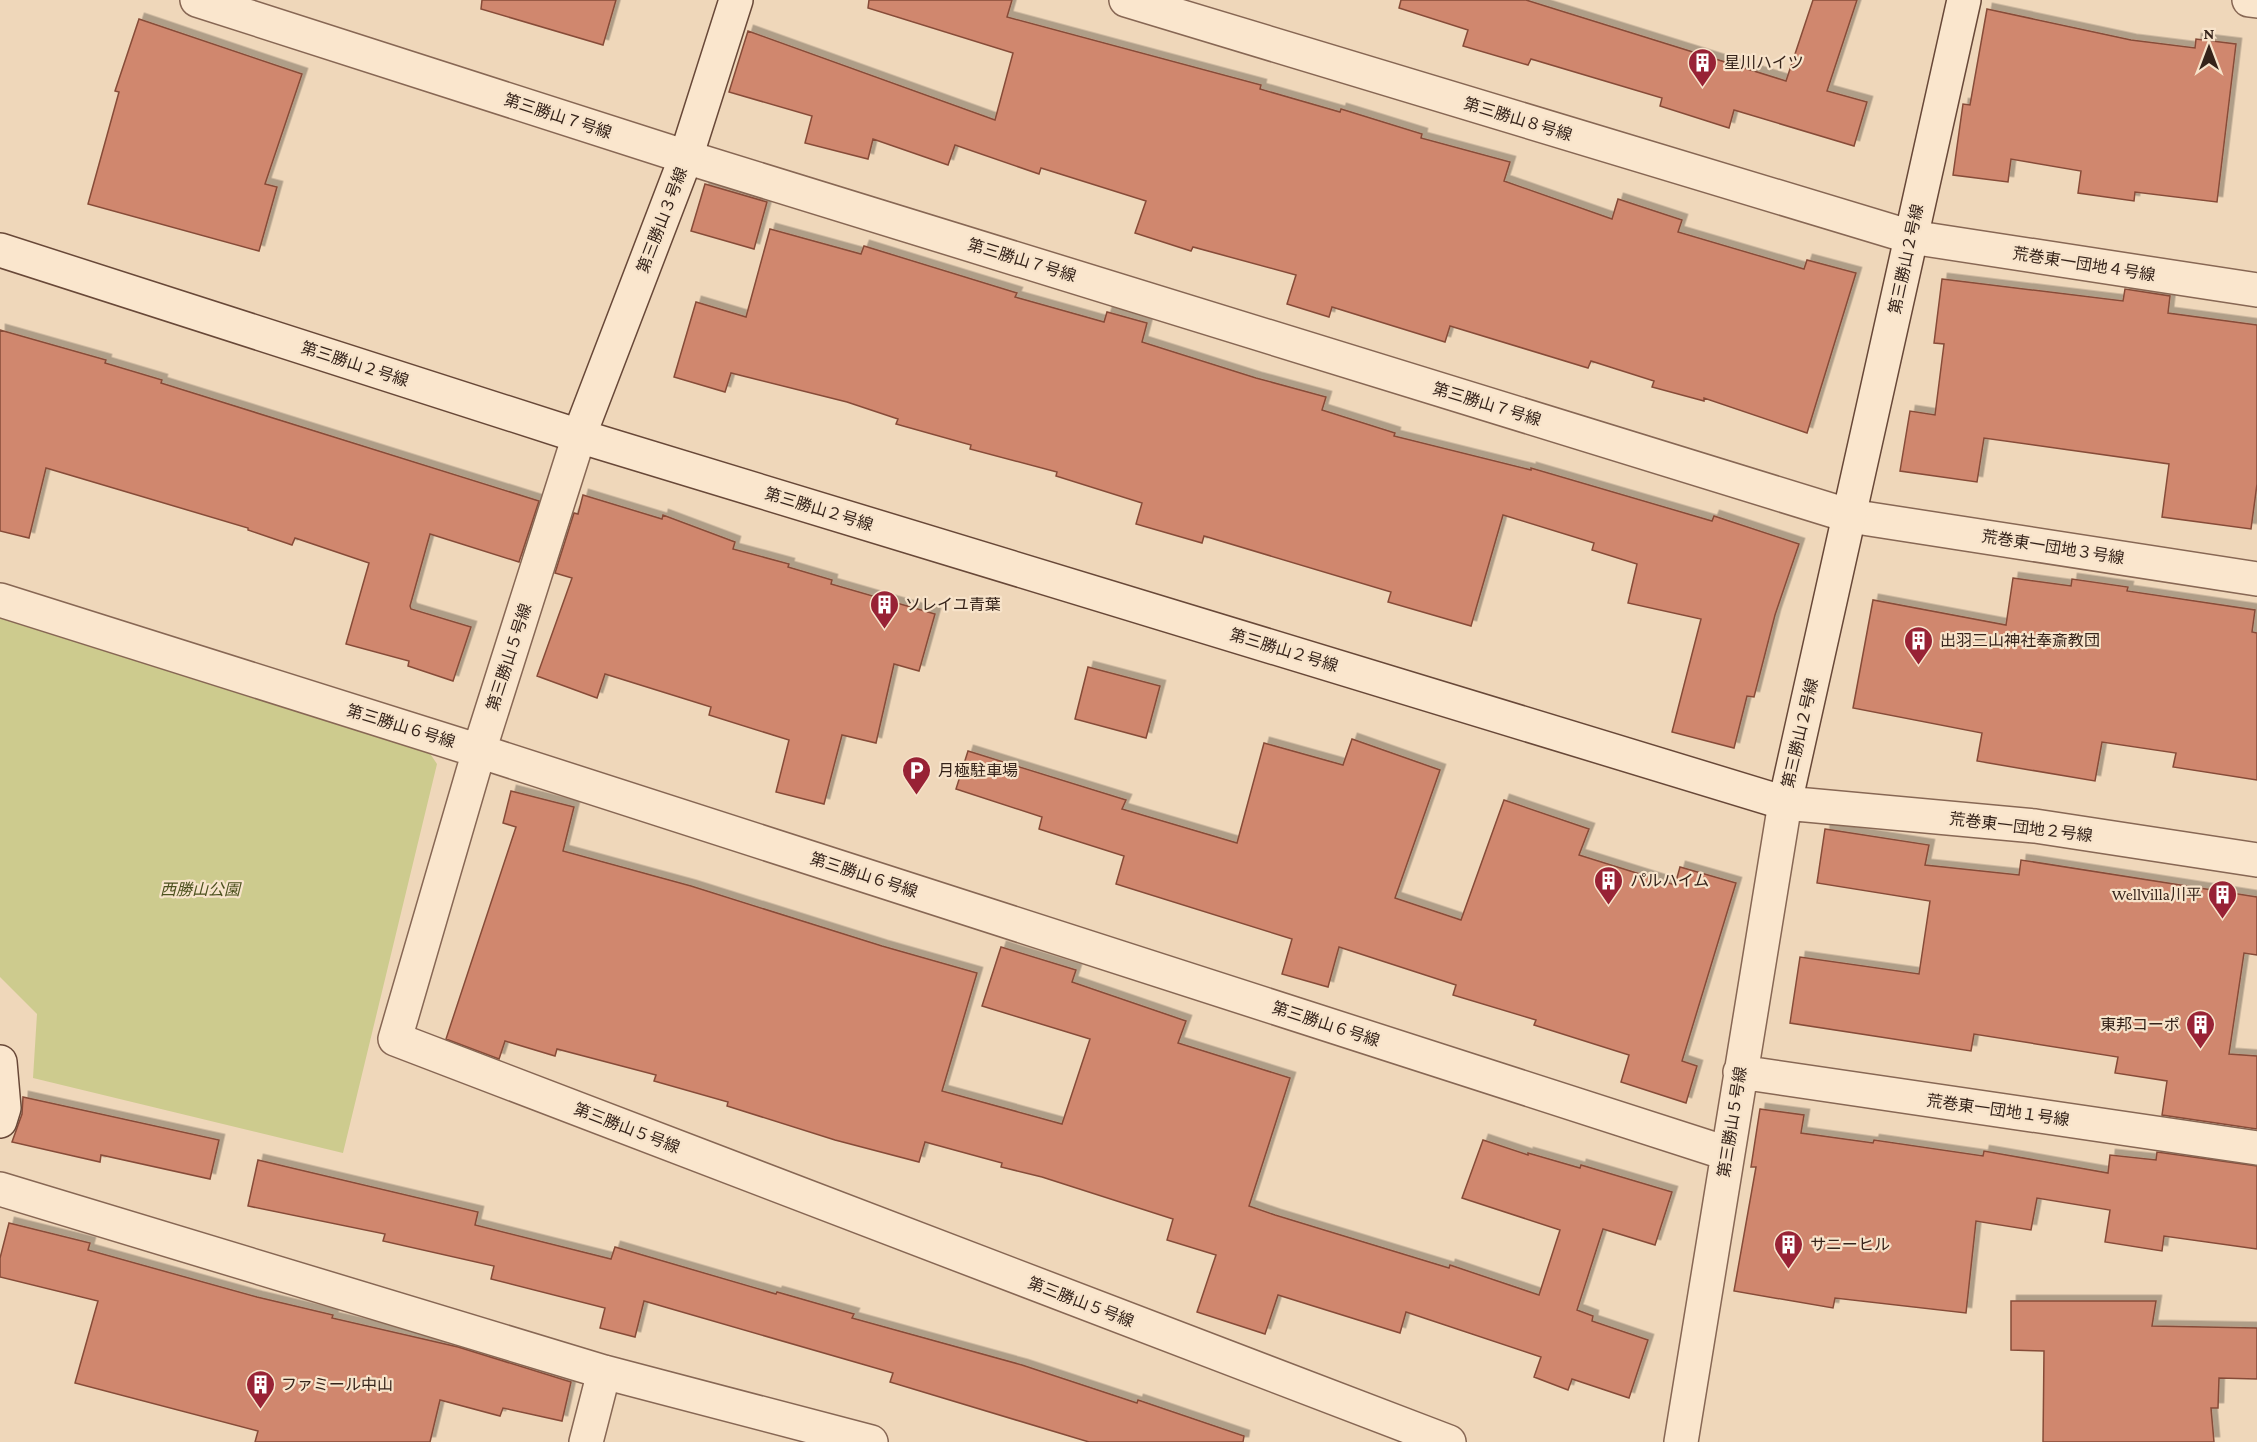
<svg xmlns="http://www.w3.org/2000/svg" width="2257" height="1442" font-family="'Crimson Pro','Noto Sans JP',serif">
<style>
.green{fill:#cdcb8e}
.building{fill:#d0876e;stroke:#874c39;stroke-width:1.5;filter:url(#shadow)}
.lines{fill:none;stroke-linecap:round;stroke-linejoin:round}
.street-casing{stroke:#876754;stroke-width:36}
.secondary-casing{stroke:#684838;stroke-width:36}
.street{stroke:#fae6cd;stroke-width:33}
.secondary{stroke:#fae6cd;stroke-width:33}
.labels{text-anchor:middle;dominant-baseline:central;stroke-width:4.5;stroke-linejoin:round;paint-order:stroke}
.poi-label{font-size:16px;fill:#35231a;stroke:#f7e3ca;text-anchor:start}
.street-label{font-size:16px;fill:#35231a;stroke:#f7e3ca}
.park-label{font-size:16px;font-style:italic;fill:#4d521f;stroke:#f7e3ca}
</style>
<defs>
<filter id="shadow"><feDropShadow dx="5.5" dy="-5.5" stdDeviation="0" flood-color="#0004"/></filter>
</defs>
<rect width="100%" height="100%" fill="#efd7ba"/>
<path class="green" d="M 0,614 L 429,752 L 437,764 L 343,1153 L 33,1078 L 37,1014 L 0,977 Z"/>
<path class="building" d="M 482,0 L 616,0 L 603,45 L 481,9 Z
M 869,0 L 1012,0 L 1007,17 L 1261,85 L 1260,89 L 1340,112 L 1341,109 L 1422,134 L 1421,138 L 1510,162 L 1504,181 L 1612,219 L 1618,199 L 1682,220 L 1678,232 L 1804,269 L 1807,260 L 1856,273 L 1807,433 L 1704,398 L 1704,401 L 1652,387 L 1654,381 L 1591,361 L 1588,368 L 1450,326 L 1445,342 L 1332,307 L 1329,317 L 1287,304 L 1296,275 L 1193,247 L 1191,251 L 1135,233 L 1146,201 L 1041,168 L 1039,174 L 955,145 L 948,165 L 873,139 L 868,159 L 805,143 L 812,116 L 729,92 L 748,31 L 995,120 L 1013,53 L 868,8 Z
M 1401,0 L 1526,0 L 1786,81 L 1813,0 L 1857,0 L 1827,91 L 1867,102 L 1854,146 L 1734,110 L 1729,128 L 1660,106 L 1662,98 L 1531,59 L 1528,65 L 1463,46 L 1468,30 L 1399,8 Z
M 1987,9 L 2131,40 L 2195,48 L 2196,39 L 2236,44 L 2217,202 L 2135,192 L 2134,201 L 2078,193 L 2081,171 L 2011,159 L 2008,182 L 1953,175 L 1963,104 L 1970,105 Z
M 139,19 L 302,74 L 265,184 L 277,187 L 259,251 L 88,204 L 119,92 L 115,91 Z
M 705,184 L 767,202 L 754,249 L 691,231 Z
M 770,229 L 861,254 L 864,246 L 1017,293 L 1015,297 L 1104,322 L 1107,312 L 1147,323 L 1142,342 L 1256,378 L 1326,397 L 1322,410 L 1395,433 L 1394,436 L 1531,470 L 1531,468 L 1712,521 L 1714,516 L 1799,544 L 1775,615 L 1754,697 L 1747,696 L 1734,748 L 1672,732 L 1701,619 L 1628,603 L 1637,564 L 1592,550 L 1594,543 L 1503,515 L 1471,626 L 1388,602 L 1391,592 L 1204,536 L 1202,543 L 1136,524 L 1142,503 L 1056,476 L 1057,472 L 970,449 L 971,445 L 896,424 L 898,419 L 847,402 L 731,373 L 725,392 L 674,377 L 696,302 L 746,317 Z
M 1942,279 L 2123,301 L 2125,289 L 2170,296 L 2168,313 L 2257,325 L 2257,484 L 2251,529 L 2162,517 L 2169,464 L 1984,438 L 1977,482 L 1900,471 L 1910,411 L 1935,415 L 1944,344 L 1934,343 Z
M 0,330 L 106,360 L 105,363 L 162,380 L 161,383 L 539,501 L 519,562 L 430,534 L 410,606 L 411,609 L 471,627 L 453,681 L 408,666 L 409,661 L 346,644 L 369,563 L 295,538 L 292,545 L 248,530 L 248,528 L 46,468 L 29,538 L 0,531 Z
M 583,495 L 662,519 L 663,515 L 735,542 L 733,549 L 789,564 L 788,567 L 832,580 L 831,584 L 935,614 L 919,671 L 894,664 L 876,743 L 842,735 L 824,804 L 776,792 L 789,740 L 709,715 L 711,707 L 605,674 L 597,698 L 537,676 L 572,578 L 555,573 L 574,513 L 578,514 Z
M 2013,578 L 2071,586 L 2072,579 L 2128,587 L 2127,591 L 2255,610 L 2252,632 L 2257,633 L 2257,780 L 2173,767 L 2176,753 L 2102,742 L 2095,781 L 1977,761 L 1982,733 L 1853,708 L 1873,600 L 2006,625 Z
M 1088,667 L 1160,686 L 1146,738 L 1075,719 Z
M 1352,739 L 1440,770 L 1395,898 L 1461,920 L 1504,800 L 1589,829 L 1579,855 L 1675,885 L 1680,867 L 1736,883 L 1682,1061 L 1697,1066 L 1686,1103 L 1621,1082 L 1629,1055 L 1534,1025 L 1536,1020 L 1453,995 L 1456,985 L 1339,947 L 1328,987 L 1282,974 L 1292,939 L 1116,884 L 1124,856 L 1039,829 L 1042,817 L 956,789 L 968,751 L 1126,800 L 1122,809 L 1237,843 L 1264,743 L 1343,765 Z
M 511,791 L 574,807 L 563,851 L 691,886 L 882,946 L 977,973 L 942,1091 L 1062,1124 L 1090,1039 L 982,1006 L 1001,947 L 1076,970 L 1072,982 L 1186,1021 L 1178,1043 L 1290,1078 L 1249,1206 L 1275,1215 L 1449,1268 L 1450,1265 L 1539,1295 L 1560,1230 L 1462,1198 L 1483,1140 L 1528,1155 L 1528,1153 L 1580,1168 L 1581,1165 L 1672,1192 L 1655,1245 L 1603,1229 L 1577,1310 L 1593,1316 L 1592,1321 L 1648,1340 L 1629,1398 L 1572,1379 L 1568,1390 L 1534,1377 L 1541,1357 L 1406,1312 L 1400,1333 L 1278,1295 L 1265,1334 L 1197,1312 L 1216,1255 L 1167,1240 L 1173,1219 L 1042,1177 L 1001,1167 L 1002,1163 L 925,1142 L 919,1162 L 835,1140 L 727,1106 L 728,1102 L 654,1081 L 656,1075 L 557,1049 L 555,1056 L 505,1041 L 499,1059 L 446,1039 L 516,827 L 503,823 Z
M 1825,829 L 1929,845 L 1925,865 L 2019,875 L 2021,860 L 2257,897 L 2257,955 L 2244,953 L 2229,1054 L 2257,1056 L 2257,1129 L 2162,1115 L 2167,1081 L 2115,1073 L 2118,1057 L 1974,1034 L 1971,1051 L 1790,1023 L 1800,957 L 1919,974 L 1930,901 L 1817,883 Z
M 23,1097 L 219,1140 L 210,1179 L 101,1155 L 100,1162 L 12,1142 L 22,1114 Z
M 1760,1109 L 1804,1115 L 1801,1133 L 1873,1143 L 1874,1140 L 1983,1156 L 1984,1151 L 2108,1173 L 2110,1155 L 2156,1160 L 2157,1152 L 2257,1166 L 2257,1249 L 2164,1236 L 2162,1251 L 2105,1242 L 2110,1210 L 2037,1198 L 2031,1230 L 1976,1221 L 1966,1313 L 1835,1298 L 1833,1308 L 1734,1291 L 1756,1167 L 1751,1167 Z
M 258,1160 L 478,1212 L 475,1225 L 611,1259 L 615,1247 L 776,1294 L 777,1292 L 854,1314 L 852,1318 L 1022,1365 L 1137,1403 L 1138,1400 L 1244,1436 L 1243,1442 L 1089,1442 L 890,1382 L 893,1373 L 644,1301 L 635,1337 L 600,1328 L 605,1308 L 491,1279 L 494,1266 L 383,1241 L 385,1234 L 248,1206 Z
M 9,1223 L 90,1243 L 88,1250 L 257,1297 L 333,1315 L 332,1318 L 458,1347 L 571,1382 L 562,1421 L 503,1408 L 500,1416 L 440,1400 L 430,1442 L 255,1442 L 258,1431 L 75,1383 L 98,1301 L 0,1277 L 0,1258 Z
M 2011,1301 L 2156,1301 L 2152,1326 L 2257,1328 L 2257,1379 L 2219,1378 L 2218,1408 L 2211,1408 L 2214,1442 L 2043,1442 L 2044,1351 L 2011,1350 Z"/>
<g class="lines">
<defs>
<path id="street" d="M 197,0 L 686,157 L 1850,516 L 2257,579
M 1126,0 L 1911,237 L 2257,290
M 2249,0 L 2257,1
M 579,436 L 479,751 L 395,1039 L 1449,1442
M 0,600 L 479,751 L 1726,1153
M 1740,1072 L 2257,1148
M 0,1189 L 604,1372 L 871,1442
M 586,1442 L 604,1372
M 1681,1442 L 1785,803 L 2035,826 L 2257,860"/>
<path id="secondary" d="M 0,250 L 579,436 L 1785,803 L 1964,0
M 579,436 L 686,157 L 736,0
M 0,1062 L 4,1108 L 0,1121"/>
</defs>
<use href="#street" class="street-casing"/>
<use href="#secondary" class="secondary-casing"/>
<use href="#street" class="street"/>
<use href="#secondary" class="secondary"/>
</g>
<defs>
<symbol id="building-pin" viewBox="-11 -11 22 30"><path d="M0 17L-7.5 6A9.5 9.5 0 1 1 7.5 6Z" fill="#982235" stroke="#f7e3ca"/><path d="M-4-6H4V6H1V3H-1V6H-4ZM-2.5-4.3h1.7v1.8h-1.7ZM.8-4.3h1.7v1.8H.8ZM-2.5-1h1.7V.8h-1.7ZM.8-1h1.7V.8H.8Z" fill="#fff"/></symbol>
<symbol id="parking-pin" viewBox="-11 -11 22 30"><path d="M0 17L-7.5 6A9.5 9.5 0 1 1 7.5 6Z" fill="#982235" stroke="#f7e3ca"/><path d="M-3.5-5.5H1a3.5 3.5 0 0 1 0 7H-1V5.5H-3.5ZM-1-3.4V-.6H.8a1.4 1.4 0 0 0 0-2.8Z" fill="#fff"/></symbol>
</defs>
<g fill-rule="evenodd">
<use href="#building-pin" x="1686" y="46" width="33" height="45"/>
<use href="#building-pin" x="868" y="588" width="33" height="45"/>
<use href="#building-pin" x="1902" y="624" width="33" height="45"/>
<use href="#parking-pin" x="900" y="754" width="33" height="45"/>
<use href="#building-pin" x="1592" y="864" width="33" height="45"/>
<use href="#building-pin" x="2206" y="878" width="33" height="45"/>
<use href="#building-pin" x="2184" y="1008" width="33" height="45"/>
<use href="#building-pin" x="1772" y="1228" width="33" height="45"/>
<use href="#building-pin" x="244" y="1368" width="33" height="45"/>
</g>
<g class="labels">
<g class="poi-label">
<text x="1724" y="62">星川ハイツ</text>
<text x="905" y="604">ソレイユ青葉</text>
<text x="1940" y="640">出羽三山神社奉斎教団</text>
<text x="938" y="770">月極駐車場</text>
<text x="1630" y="880">パルハイム</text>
<text x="2202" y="894" text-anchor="end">WellVilla川平</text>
<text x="2180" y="1024" text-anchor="end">東邦コーポ</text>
<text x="1810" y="1244">サニーヒル</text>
<text x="281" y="1384">ファミール中山</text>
</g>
<g class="street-label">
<text transform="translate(558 116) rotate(18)">第三勝山７号線</text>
<text transform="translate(1518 119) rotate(17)">第三勝山８号線</text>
<text transform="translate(662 220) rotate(-69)">第三勝山３号線</text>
<text transform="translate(1906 259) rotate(-78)">第三勝山２号線</text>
<text transform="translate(1022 260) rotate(17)">第三勝山７号線</text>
<text transform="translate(2084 264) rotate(9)">荒巻東一団地４号線</text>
<text transform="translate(355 364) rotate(18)">第三勝山２号線</text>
<text transform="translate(1487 404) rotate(17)">第三勝山７号線</text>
<text transform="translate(819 509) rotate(17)">第三勝山２号線</text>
<text transform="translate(2053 547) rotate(9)">荒巻東一団地３号線</text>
<text transform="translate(1284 650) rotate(17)">第三勝山２号線</text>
<text transform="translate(509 657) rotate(-72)">第三勝山５号線</text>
<text transform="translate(401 726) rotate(17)">第三勝山６号線</text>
<text transform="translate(1800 733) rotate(-77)">第三勝山２号線</text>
<text transform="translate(2021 827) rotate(7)">荒巻東一団地２号線</text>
<text transform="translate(864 875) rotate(18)">第三勝山６号線</text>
<text transform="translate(1326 1024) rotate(18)">第三勝山６号線</text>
<text transform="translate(1998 1110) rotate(8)">荒巻東一団地１号線</text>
<text transform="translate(1732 1122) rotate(-81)">第三勝山５号線</text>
<text transform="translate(627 1128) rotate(21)">第三勝山５号線</text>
<text transform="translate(1081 1302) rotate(21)">第三勝山５号線</text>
</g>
<g class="park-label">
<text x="200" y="889">西勝山公園</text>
</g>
</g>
<g transform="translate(2209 48)" stroke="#f7e3ca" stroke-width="4.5" paint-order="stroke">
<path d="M0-4.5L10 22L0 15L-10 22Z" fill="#35231a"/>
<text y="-9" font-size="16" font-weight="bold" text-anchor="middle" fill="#35231a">N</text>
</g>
</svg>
